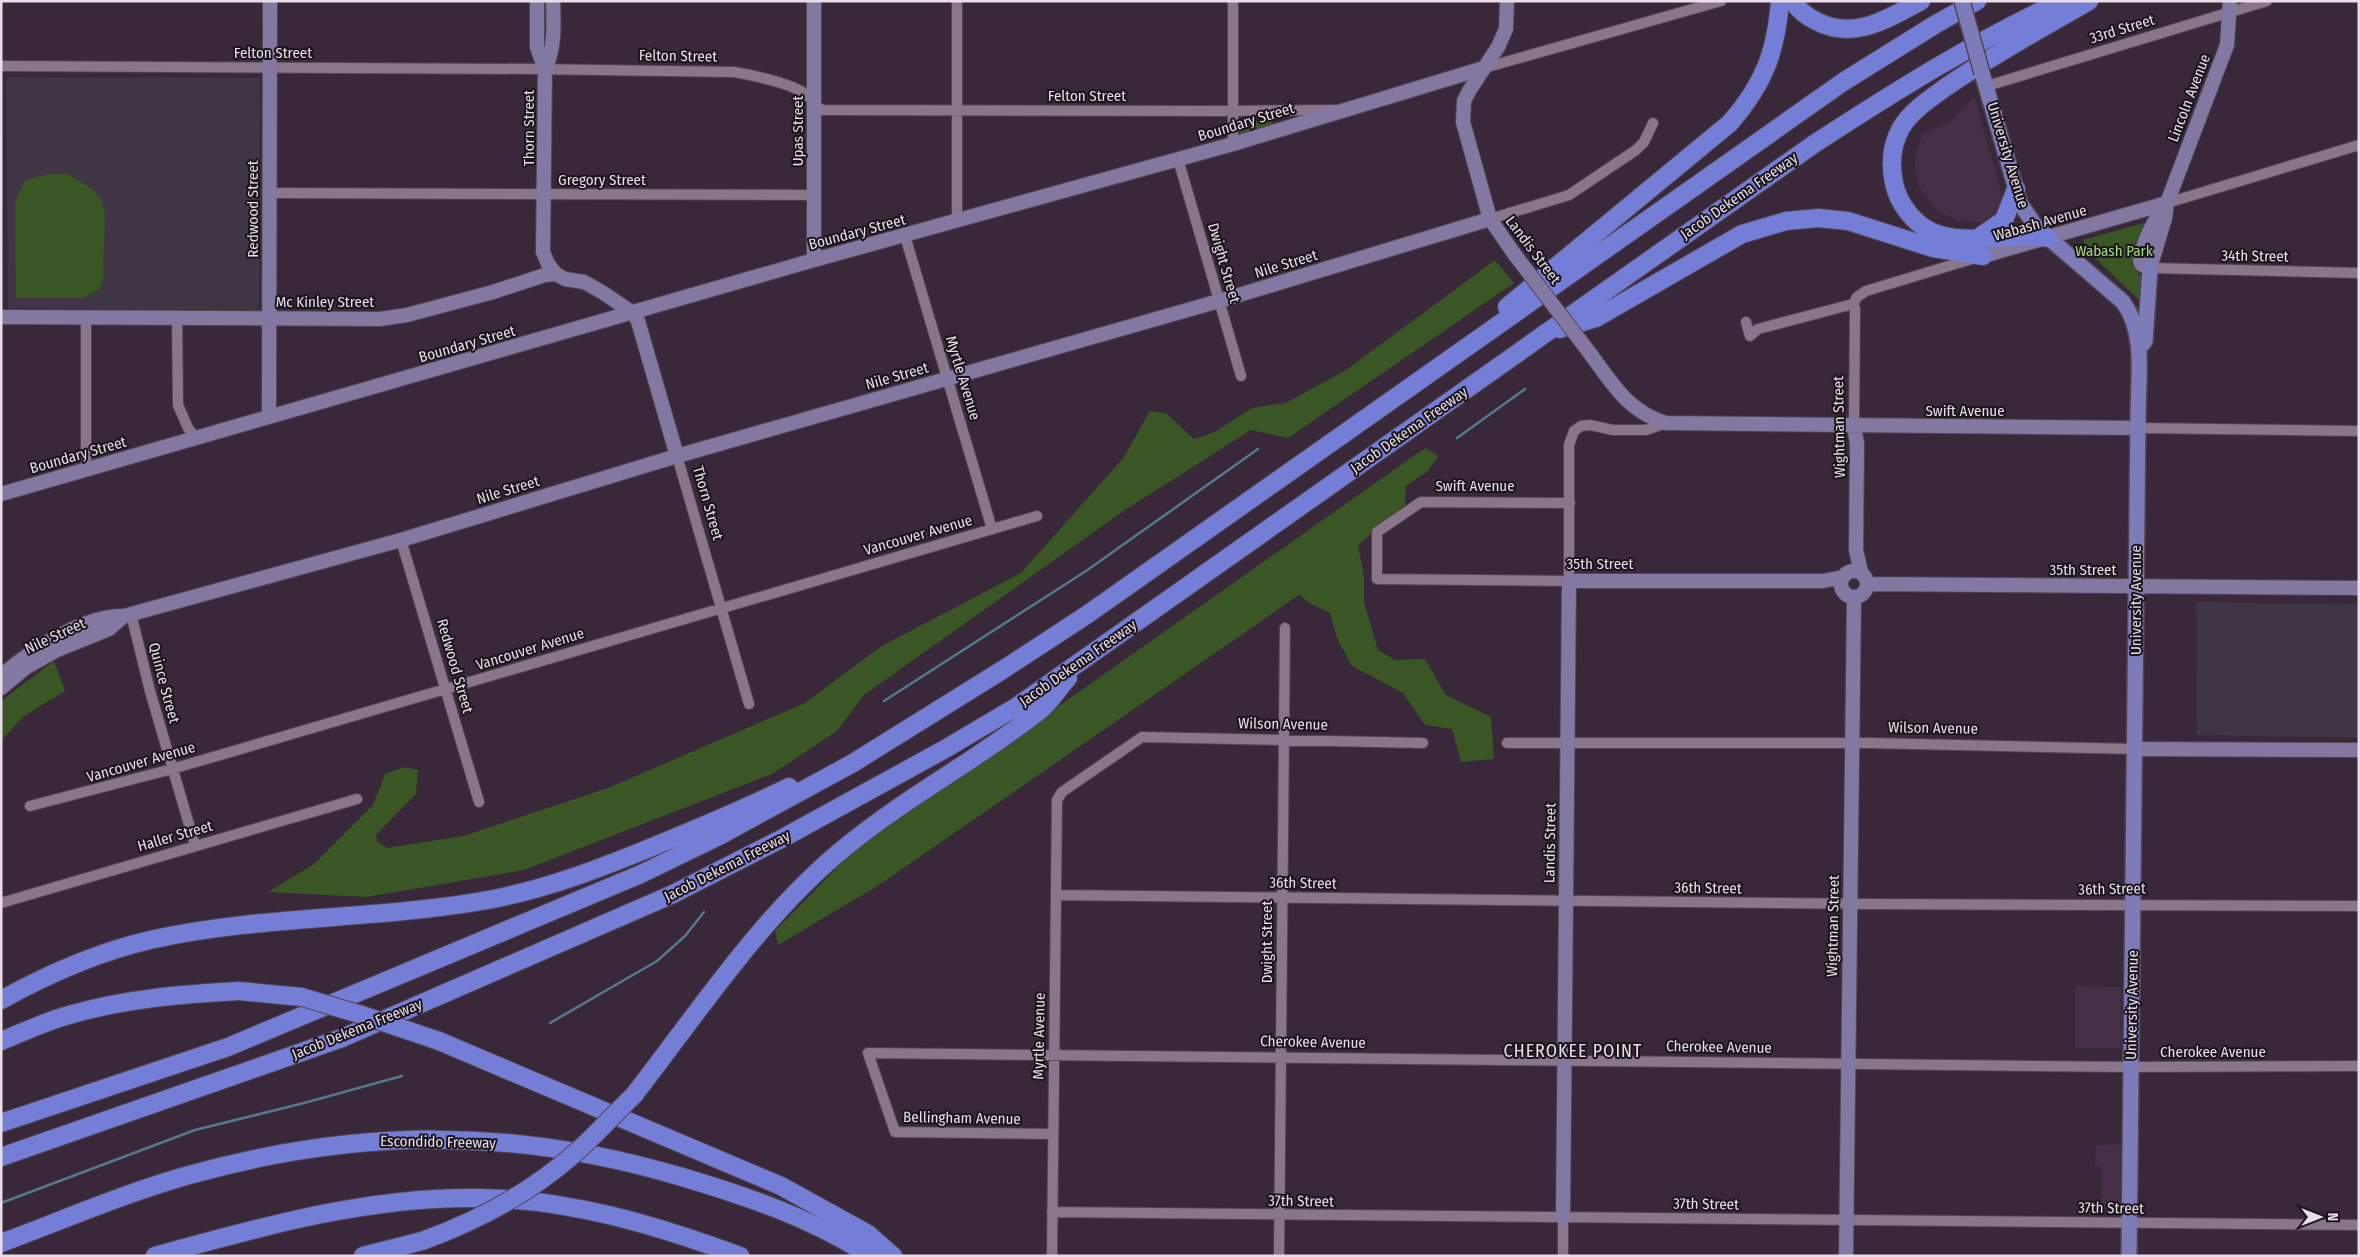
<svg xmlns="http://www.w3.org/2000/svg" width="2360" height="1257" font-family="'Fira Sans Condensed',sans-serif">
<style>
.built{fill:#442f46}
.education{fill:#3f3544}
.green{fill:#395624}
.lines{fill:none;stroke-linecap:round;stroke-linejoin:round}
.stream{stroke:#55798c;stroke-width:2.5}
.street-casing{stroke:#534554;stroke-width:12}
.secondary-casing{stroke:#534554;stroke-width:16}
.primary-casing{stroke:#534554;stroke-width:18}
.highway-casing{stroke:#534554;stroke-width:20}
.street{stroke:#89768a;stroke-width:10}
.secondary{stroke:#8378a1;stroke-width:14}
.primary{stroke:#7d7bb8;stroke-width:15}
.highway{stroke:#757ed7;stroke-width:18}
.secondary-bridge-casing{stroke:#534554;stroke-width:16;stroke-linecap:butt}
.primary-bridge-casing{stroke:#534554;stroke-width:18;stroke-linecap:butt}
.highway-bridge-casing{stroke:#534554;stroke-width:20;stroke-linecap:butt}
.secondary-bridge{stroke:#8378a1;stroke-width:14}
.primary-bridge{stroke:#7d7bb8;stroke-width:15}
.highway-bridge{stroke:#757ed7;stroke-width:18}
.labels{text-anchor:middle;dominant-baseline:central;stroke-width:4;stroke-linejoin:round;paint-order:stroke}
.street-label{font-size:15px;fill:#e8dde8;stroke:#1b141c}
.park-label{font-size:15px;fill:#9fdb78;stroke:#1b141c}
.quarter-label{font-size:18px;letter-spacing:1px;fill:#e8dde8;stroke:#1b141c}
</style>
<rect width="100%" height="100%" fill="#382839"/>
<path class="built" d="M 1974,96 L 2003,198 L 1996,212 L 1982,223 L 1959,221 L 1937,210 L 1919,188 L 1915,168 L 1915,157 L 1922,134 L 1949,122 Z
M 2075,986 L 2121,987 L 2121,1048 L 2075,1048 Z
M 2121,1144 L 2120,1202 L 2115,1209 L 2101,1209 L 2102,1167 L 2095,1166 L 2096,1145 Z"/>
<path class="education" d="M 6,77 L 260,78 L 259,311 L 8,308 Z
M 2196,602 L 2359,604 L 2359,738 L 2197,735 Z"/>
<path class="green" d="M 1272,121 L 1273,127 L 1244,135 L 1239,134 L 1240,122 Z
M 48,174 L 68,174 L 94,190 L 100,198 L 105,213 L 103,281 L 99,289 L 84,298 L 16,298 L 15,203 L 25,180 Z
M 2144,223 L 2132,252 L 2134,266 L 2144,283 L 2140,301 L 2096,259 L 2083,240 Z
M 1495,260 L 1514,283 L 1288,438 L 1251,430 L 1125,510 L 864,695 L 837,731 L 772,774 L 524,870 L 366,897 L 268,892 L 314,864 L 373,805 L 385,774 L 404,767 L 418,770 L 416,794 L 376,835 L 377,841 L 387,848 L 463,836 L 608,788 L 805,703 L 880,647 L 1021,573 L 1124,457 L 1150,411 L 1166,413 L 1194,439 L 1215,432 L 1252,408 L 1286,403 L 1346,370 Z
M 1425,448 L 1438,456 L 1428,471 L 1406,486 L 1405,505 L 1358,545 L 1364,576 L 1364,602 L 1378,650 L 1395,660 L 1425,659 L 1446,695 L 1491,717 L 1494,759 L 1461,762 L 1452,729 L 1425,725 L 1403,693 L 1352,666 L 1337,638 L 1330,613 L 1311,604 L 1299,595 L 879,885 L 778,945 L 775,931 L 852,852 Z
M 54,661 L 65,691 L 24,716 L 1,741 L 1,701 Z"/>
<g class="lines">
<path class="stream" d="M 1457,438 L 1525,389
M 884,701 L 1086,571 L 1258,449
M 550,1023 L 657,961 L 685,936 L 704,912
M 1,1203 L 195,1130 L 304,1103 L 402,1076"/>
<defs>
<path id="street" d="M 1233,1 L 1233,144
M 1,66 L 532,69 L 734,72 C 752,75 795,84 808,96 C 813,101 815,106 822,110 L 1220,111 L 1335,110
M 1484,68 L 1721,1
M 1987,86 L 2267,1
M 1178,159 L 1241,376
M 269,193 L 814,195
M 2167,203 L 2359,145
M 1490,219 L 1569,195 L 1636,150 L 1644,142 L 1653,123
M 957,222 L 957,1
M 905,236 L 992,529
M 2150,268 L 2359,273
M 1853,304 L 1855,308 L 1854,427
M 86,317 L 86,470
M 177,318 L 178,405 L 188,428 L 197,439
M 1746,322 L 1750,336 L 1758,329 L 1853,304 L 1857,297 L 1866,291 L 1975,258
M 2138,428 L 2359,431
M 677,456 L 749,704
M 1570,503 L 1421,502 L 1377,532 L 1377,579 L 1569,581 L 1569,445 L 1574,431 L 1581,426 L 1590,425 L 1613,430 L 1646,430 L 1666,423
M 401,540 L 479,802
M 131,614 L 150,691 L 195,845
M 1507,743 L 1869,743 L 2135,749
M 30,806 L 172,769 L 1037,516
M 1056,895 L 1867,904 L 2359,906
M 1,903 L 357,799
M 1053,1134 L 895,1132 L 868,1053 L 2131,1067 L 2359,1066
M 1052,1212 L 2359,1225
M 1052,1256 L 1057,800 L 1062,792 L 1142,737 L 1423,743
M 1279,1256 L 1285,628
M 1563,1256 L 1563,1218"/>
<path id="secondary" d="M 537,1 L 537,47 L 545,69 L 543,252 L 548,264 L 556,274
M 814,1 L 814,260
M 1507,1 L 1506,29 L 1498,47 L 1469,91 L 1464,101 L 1463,122 L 1490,219 L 1515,255
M 545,69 C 555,49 554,24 553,1
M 2167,203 L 2165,218 L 2150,268 L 2142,265 L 2140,261 C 2143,239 2154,221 2167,203 L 2227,45 L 2230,1
M 1983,256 L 2167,203
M 1,317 L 380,319 L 407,315 L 493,292 L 545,275 L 556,274 L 565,279 L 584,282 L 602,292 L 633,313 L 638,321 L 677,456
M 1589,352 C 1612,383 1628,412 1666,423 L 2138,428
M 269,417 L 270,1
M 1854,427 L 1857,443 L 1856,550 L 1861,572
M 1,494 L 814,260 L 1233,144 L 1484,68
M1841 584a13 13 0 1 1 26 0a13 13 0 1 1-26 0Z
M 1867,584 L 2359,588
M 1,676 C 31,650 84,615 124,616 L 401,540 L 677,456 L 1219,301 L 1490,219
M 1,688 L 25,668 L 57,650 L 109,629 L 124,616
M 2135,749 L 2359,750
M 1563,1218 L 1569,581 L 1823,581 L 1843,577
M 1846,1256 L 1854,598"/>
<path id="primary" d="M 1982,73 L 2020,203 L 2036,227 L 2123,302 C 2146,333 2138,379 2138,416 L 2129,1256
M 2142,345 L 2145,341 L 2150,268"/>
<path id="highway" d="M 1793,1 C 1799,11 1806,16 1816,21 C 1854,41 1887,19 1921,1
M 1981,236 L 2004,220 L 2016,189
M 2048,238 C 2010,231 1968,247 1932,232 C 1913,223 1898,203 1894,183 C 1890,164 1892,144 1901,128 C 1911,111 1931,98 1946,87 C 1992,55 2041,29 2089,1
M 1507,307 L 1730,123 C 1764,84 1776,52 1780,1
M 1560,329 L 1596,318 L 1742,234 L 1786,221 L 1818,218 L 1848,221 L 1933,248 L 1983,256
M 1,1000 C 48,974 98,952 150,940 C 261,915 376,920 488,900 C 547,889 601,868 657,845 C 701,827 746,808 789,787
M 1,1041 C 24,1032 46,1021 69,1015 C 124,999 182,994 239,991
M 439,1041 L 781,1186 L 868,1234 L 893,1256
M 634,1095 C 700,1010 764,912 848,845 C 908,796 977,760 1038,712 C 1049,704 1058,689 1068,678
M 1,1123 L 228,1047 L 641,874 L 719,836 L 853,763 L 1004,669 L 1088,614 L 1843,82 L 1936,24 L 1977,1
M 1,1157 L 342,1038 L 673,894 L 783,838 L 945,749 L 1016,707 L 1814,144 C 1894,92 1975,41 2062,1
M 1,1243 C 63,1220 125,1193 189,1175 C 358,1128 514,1127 682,1177 C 746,1196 814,1219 870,1256
M 155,1256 C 260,1227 369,1196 479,1198 C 569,1199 656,1225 740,1256
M 363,1256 L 422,1241"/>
</defs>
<use href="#street" class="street-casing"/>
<use href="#secondary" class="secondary-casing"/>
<use href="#primary" class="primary-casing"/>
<use href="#highway" class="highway-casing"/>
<use href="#street" class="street"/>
<use href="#secondary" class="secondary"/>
<use href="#primary" class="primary"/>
<use href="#highway" class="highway"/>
<defs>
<path id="secondary-bridge" d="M 1515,255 L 1589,352"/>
<path id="primary-bridge" d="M 1962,1 L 1982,73"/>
<path id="highway-bridge" d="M 239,991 L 302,997 L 362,1015 L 439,1041
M 422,1241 C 477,1221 530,1193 574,1154 C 595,1136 614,1114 634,1095"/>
</defs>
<use href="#secondary-bridge" class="secondary-bridge-casing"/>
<use href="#primary-bridge" class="primary-bridge-casing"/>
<use href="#highway-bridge" class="highway-bridge-casing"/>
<use href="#secondary-bridge" class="secondary-bridge"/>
<use href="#primary-bridge" class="primary-bridge"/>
<use href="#highway-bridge" class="highway-bridge"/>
</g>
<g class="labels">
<g class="street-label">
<text transform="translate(2122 29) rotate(-17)">33rd Street</text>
<text x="273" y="53">Felton Street</text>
<text transform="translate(678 56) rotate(1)">Felton Street</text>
<text x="1087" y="96">Felton Street</text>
<text transform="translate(2189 98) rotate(-69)">Lincoln Avenue</text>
<text transform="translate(1246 122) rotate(-17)">Boundary Street</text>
<text transform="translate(529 128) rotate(-90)">Thorn Street</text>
<text transform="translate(798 131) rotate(-90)">Upas Street</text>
<text transform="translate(2008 155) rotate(73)">University Avenue</text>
<text x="602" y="180">Gregory Street</text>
<text transform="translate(1739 196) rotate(-35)">Jacob Dekema Freeway</text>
<text transform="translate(253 209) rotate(-90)">Redwood Street</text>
<text transform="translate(2040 223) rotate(-16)">Wabash Avenue</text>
<text transform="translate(857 232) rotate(-15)">Boundary Street</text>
<text transform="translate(1533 250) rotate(53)">Landis Street</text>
<text transform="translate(2255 256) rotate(1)">34th Street</text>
<text transform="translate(1224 263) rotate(74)">Dwight Street</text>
<text transform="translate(1286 264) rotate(-17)">Nile Street</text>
<text x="325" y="302">Mc Kinley Street</text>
<text transform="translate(467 344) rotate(-16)">Boundary Street</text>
<text transform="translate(897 376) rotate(-16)">Nile Street</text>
<text transform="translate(963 378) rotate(73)">Myrtle Avenue</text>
<text x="1965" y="411">Swift Avenue</text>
<text transform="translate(1839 427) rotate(-91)">Wightman Street</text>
<text transform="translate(1409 430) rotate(-35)">Jacob Dekema Freeway</text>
<text transform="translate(78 455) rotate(-16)">Boundary Street</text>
<text x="1475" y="486">Swift Avenue</text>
<text transform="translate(508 490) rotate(-17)">Nile Street</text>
<text transform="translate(708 503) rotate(74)">Thorn Street</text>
<text transform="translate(918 535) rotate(-16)">Vancouver Avenue</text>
<text x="1600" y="564">35th Street</text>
<text x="2083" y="570">35th Street</text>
<text transform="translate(2136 600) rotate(-90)">University Avenue</text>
<text transform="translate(55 636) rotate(-25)">Nile Street</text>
<text transform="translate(530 649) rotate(-17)">Vancouver Avenue</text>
<text transform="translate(1078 663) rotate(-35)">Jacob Dekema Freeway</text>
<text transform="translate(455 666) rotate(74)">Redwood Street</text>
<text transform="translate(164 683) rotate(75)">Quince Street</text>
<text transform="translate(1283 724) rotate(1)">Wilson Avenue</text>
<text transform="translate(1933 728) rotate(1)">Wilson Avenue</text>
<text transform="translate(141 762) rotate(-16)">Vancouver Avenue</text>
<text transform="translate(175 836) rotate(-16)">Haller Street</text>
<text transform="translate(1550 843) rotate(-89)">Landis Street</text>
<text transform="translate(727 866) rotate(-27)">Jacob Dekema Freeway</text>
<text transform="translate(1303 883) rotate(1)">36th Street</text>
<text transform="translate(1708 888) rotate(1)">36th Street</text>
<text transform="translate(2112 889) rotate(-1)">36th Street</text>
<text transform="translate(1833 926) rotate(-89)">Wightman Street</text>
<text transform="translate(1267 942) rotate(-90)">Dwight Street</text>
<text transform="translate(2132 1005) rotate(-89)">University Avenue</text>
<text transform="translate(357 1029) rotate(-22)">Jacob Dekema Freeway</text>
<text transform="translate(1039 1036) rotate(-89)">Myrtle Avenue</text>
<text transform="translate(1313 1042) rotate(1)">Cherokee Avenue</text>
<text transform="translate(1719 1047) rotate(1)">Cherokee Avenue</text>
<text x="2213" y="1052">Cherokee Avenue</text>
<text transform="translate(962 1118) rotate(1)">Bellingham Avenue</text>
<text transform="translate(438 1142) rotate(1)">Escondido Freeway</text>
<text transform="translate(1301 1201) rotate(1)">37th Street</text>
<text transform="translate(1706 1204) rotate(1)">37th Street</text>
<text transform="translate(2111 1208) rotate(1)">37th Street</text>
</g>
<g class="park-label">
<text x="2114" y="251">Wabash Park</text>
</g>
<g class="quarter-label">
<text x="1573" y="1051">CHEROKEE POINT</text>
</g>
</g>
<rect width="2360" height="1257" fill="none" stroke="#e8dde8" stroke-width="5"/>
<g transform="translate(2320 1217) rotate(90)" stroke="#1b141c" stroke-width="4" paint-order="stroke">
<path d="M0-4L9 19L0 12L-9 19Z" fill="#e8dde8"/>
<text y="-8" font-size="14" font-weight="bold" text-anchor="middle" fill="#e8dde8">N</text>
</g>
</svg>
